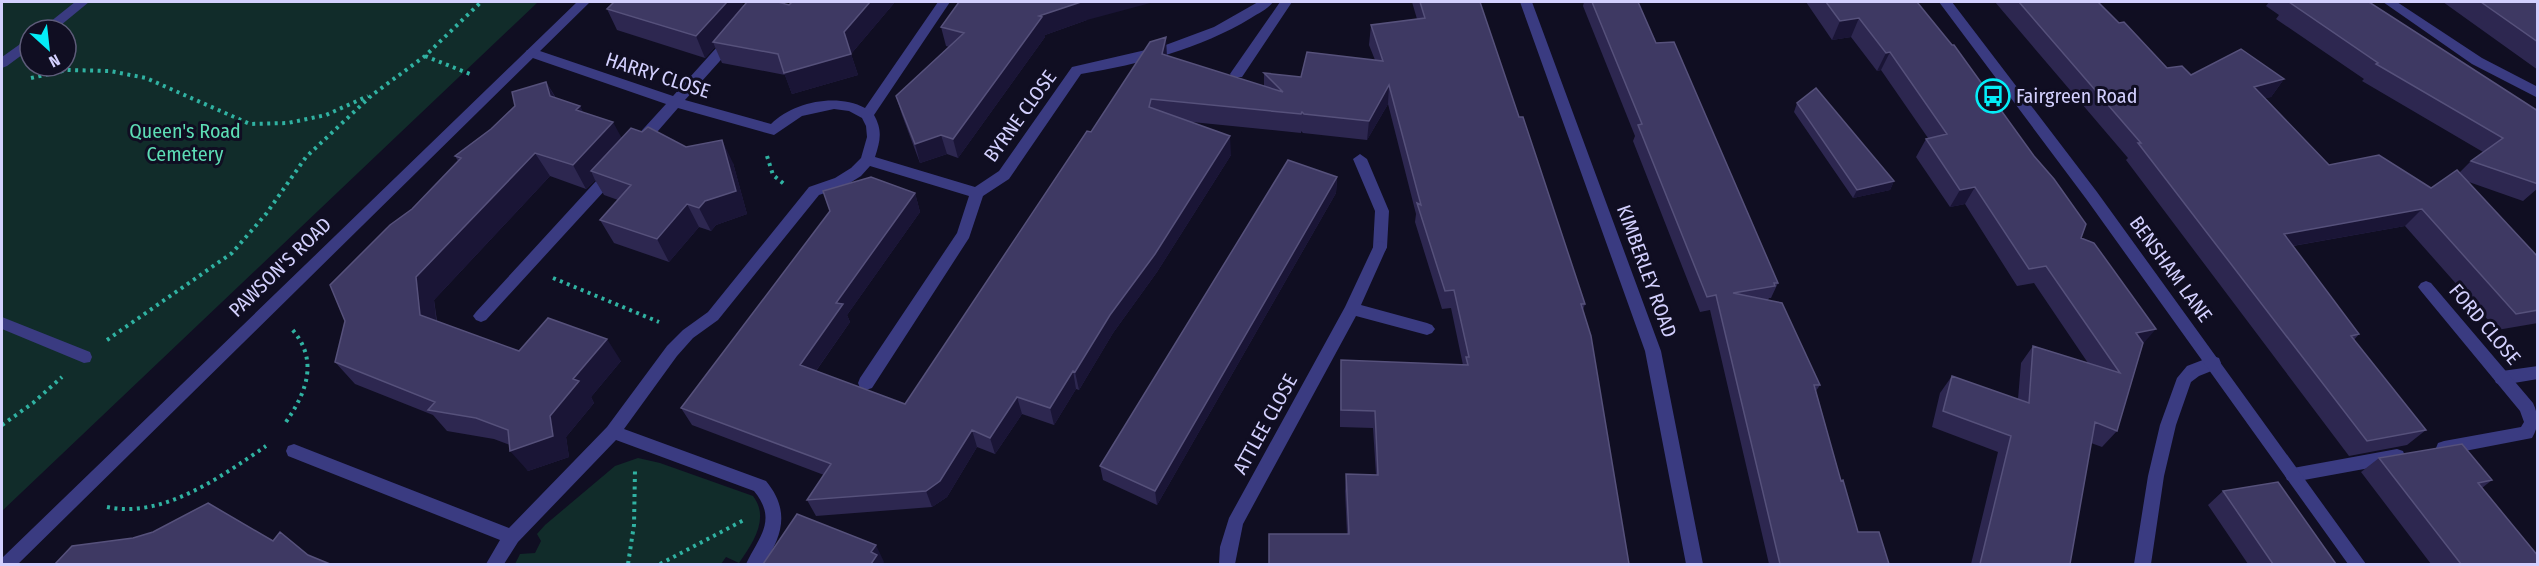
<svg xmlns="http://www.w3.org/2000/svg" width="2539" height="566" font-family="'Fira Sans Condensed',sans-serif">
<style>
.green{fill:#112c2a;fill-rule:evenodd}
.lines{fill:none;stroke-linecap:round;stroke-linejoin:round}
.path{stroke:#30b2a2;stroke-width:4;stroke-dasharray:3 4.5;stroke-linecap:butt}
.service{fill:#3a3b81;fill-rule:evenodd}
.minor{fill:#3a3b81;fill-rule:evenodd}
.tertiary{fill:#3a3b81;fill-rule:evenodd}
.wall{fill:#2d2750}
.shaded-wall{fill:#1a1536}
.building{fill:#3e3963;stroke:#56517b;stroke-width:1.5}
.labels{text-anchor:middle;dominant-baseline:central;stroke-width:6;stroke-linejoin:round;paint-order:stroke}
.street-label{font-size:20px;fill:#d3d0fe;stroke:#100e22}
.poi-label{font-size:20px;fill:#d3d0fe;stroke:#100e22;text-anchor:start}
.park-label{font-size:20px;fill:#5dddb5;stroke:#100e22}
</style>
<rect width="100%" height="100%" fill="#100e22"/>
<path class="green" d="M 2,2 L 538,2 L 2,511 ZM 30,30 L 66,30 L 66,66 L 30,66 Z
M 638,458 L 660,463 L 753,496 C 770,518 753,543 739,563 L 726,557 L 721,564 L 515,564 L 520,554 L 535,553 L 541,541 L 537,534 L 545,525 L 615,466 Z"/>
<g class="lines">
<path class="path" d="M 425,56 L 470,74
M 31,78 L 67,70 L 110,71 L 146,78 L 250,124 L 288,123 L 326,115 L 368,96
M 767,156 L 773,175 L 784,184
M 553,278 L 659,322
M 107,340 L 232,253 L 266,214 L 306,157 L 372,95 L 425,56 L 481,2
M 286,422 C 308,390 319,358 290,327
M 2,425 L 33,403 L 62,377
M 107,507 C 163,519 222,476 266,446
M 628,564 L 634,525 L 635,470
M 660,564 L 744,520"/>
<path class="service" d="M 75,2 L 89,2 L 55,30 L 40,30 Z
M 30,37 L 30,49 L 7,66 L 2,68 L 2,57 Z
M 1360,154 L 1367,159 L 1389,211 L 1387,247 L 1385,251 L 1375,251 L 1373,247 L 1375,211 L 1353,159 Z
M 2,317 L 90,352 L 92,357 L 90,362 L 84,363 L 2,329 Z
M 2538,366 L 2538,379 L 2502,385 L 2496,383 L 2494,378 L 2496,373 L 2502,371 Z"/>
<path class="minor" d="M 938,2 L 950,2 L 874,115 C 883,131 880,141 875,157 L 975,187 L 999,171 L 1072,67 L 1163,46 L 1214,27 L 1258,2 L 1273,2 C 1268,9 1259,13 1251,18 C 1200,49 1140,64 1081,74 L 1009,179 L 983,196 L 969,238 L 872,388 L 866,390 L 860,388 L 858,383 L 860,378 L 957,233 L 969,196 L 870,166 L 861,176 L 845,186 L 819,195 L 718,320 L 693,338 L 677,356 L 624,429 L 766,481 C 790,510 783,535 764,564 L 746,564 C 759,537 778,520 754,491 L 616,440 L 518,542 L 504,564 L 486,564 L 500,540 L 288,456 L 286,451 L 288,446 L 294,444 L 509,528 L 607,427 L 667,346 L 683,330 L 708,312 L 809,187 L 835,178 L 851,168 L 861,158 L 867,137 L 866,126 L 862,118 L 849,111 L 834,109 L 802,116 L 774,135 L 678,108 L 644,147 L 634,147 L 632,143 L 634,139 L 666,104 L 527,56 L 525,53 L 527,50 L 537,50 L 673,96 L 726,37 L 736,37 L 738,40 L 736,43 L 685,100 L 771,124 C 794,102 836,93 865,108 Z
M 1280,2 L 1292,2 L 1242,77 L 1232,77 L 1230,74 L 1232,71 Z
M 1520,2 L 1532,2 L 1661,351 L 1703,564 L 1686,564 L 1645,351 Z
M 2383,2 L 2397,2 L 2482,58 L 2538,87 L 2538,98 L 2472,64 Z
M 613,167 L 620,172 L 618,176 L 486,320 L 481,322 L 476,320 L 473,316 L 476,312 L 608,168 Z
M 1380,241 L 1385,243 L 1387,247 L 1361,305 L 1427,323 L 1432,325 L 1435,329 L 1432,333 L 1427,335 L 1356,316 L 1243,524 L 1235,564 L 1219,564 L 1220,547 L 1229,518 L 1345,307 L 1375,243 Z
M 2426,281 L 2431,283 L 2533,403 C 2539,416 2539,426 2532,438 L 2444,455 L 2438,453 L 2436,448 L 2438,443 L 2444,441 L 2521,427 L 2524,422 L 2520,411 L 2421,291 L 2418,287 L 2421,283 Z
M 2213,356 L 2219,358 L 2221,363 L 2219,368 L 2199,376 L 2191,382 L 2176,425 L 2164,476 L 2151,564 L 2134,564 L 2148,476 L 2160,425 L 2177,378 L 2187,366 Z
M 2397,449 L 2403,451 L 2405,456 L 2403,461 L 2397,463 L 2293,482 L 2287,480 L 2285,475 L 2287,470 L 2293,468 Z"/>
<path class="tertiary" d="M 577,2 L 590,2 L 18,564 L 2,564 L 2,558 Z
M 1939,2 L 1952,2 L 2097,192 L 2366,564 L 2348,564 L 2087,200 Z"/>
</g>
<path class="wall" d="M 792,2 L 895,2 L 851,54 L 858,75 L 792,94 L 785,75 L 722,63 L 715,47 L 705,58 L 617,30 L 607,9 L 789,5 Z
M 1412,2 L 1480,2 L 1519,117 L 1585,304 L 1583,310 L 1629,564 L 1347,534 L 1345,491 L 1346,474 L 1376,475 L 1373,428 L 1340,427 L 1340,378 L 1341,360 L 1463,365 L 1451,308 L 1442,309 L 1415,222 L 1416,214 L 1388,104 L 1367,140 L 1303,133 L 1301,131 L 1301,133 L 1192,122 L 1231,155 L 1157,272 L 1113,333 L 1079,390 L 1076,389 L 1054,425 L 1022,414 L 995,454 L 977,447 L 947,497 L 932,507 L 816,516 L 807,500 L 824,475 L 692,425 L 681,408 L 915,193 L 920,212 L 847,315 L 850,322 L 816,371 L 905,404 L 1091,132 L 1167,56 L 1264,86 L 1264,73 L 1301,77 L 1375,60 L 1369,45 L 1371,25 L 1417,19 Z
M 1584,2 L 1638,2 L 1656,43 L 1778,283 L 1771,298 L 1769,298 L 1768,300 L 1820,385 L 1816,391 L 1841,481 L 1858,532 L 1889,564 L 1769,564 L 1710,310 L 1700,312 L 1633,141 L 1635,136 L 1583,6 Z
M 1806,2 L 1917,2 L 2081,238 L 2143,344 L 2117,431 L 2102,447 L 2091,443 L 2070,564 L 1971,564 L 1998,452 L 1932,427 L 1940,393 L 1952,376 L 2018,399 L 2021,363 L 2033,346 L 2088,363 L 2034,283 L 2017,286 L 1965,204 L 1950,207 L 1916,157 L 1926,139 L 1928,138 L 1881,70 L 1877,71 L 1851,37 L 1832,40 Z
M 1995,2 L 2098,2 L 2119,23 L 2167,68 L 2191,75 L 2284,79 L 2271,97 L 2265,98 L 2329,165 L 2431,188 L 2459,173 L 2471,161 L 2483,152 L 2362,81 L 2364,79 L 2276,19 L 2279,15 L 2266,6 L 2269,2 L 2369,2 L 2538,111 L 2538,188 L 2523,201 L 2466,181 L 2538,257 L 2538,323 L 2497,330 L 2405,226 L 2293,246 L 2359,334 L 2354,340 L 2426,430 L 2407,445 L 2349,456 L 2126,160 L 2128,158 Z
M 2443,2 L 2538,2 L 2538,70 Z
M 1087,20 L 1045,35 L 1045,37 L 958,158 L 947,154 L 920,163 L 902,115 L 896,96 L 949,47 L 946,46 L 941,27 Z
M 546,82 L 556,98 L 580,106 L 583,113 L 622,138 L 686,147 L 733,163 L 747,214 L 716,225 L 711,231 L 699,227 L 669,262 L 614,243 L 600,220 L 618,200 L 604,195 L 595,180 L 586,189 L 550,176 L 434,300 L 437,321 L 519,351 L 621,361 L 591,397 L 594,403 L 566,437 L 569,457 L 528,471 L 510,445 L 494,439 L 447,431 L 433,415 L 355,384 L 335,362 L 412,209 L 458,161 L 455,156 L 491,129 Z
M 1797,103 L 1894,181 L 1890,190 L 1853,198 L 1794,112 Z
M 1337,177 L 1336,193 L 1157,505 L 1103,480 L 1100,466 Z
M 2379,458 L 2492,480 L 2482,488 L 2537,556 L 2538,564 L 2431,564 L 2361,472 Z
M 2223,491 L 2336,564 L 2248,564 L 2208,505 Z"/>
<path class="shaded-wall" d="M 727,2 L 742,2 L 746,11 L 713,42 L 715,47 L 705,58 L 696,36 Z
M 870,2 L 895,2 L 851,54 L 844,32 Z
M 1081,2 L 1154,2 L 1087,20 L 1045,35 L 1045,37 L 958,158 L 953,139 L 1039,16 Z
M 1859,18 L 1851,37 L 1832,40 L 1840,21 Z
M 1166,37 L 1167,57 L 1162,54 Z
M 1890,52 L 1881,70 L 1877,71 L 1886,53 Z
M 851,54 L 858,75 L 792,94 L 784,73 Z
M 2284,79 L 2271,97 L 2240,104 L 2254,87 Z
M 546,82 L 560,106 L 550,96 Z
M 1389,85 L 1388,104 L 1367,140 L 1369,121 Z
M 580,106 L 593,130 L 576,110 Z
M 613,122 L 626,146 L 591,171 L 595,180 L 586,189 L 573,165 Z
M 941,135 L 947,154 L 920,163 L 915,144 Z
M 1230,136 L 1231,155 L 1157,272 L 1113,333 L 1079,390 L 1075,372 L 1110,315 Z
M 722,140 L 733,163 L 747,214 L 716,225 L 711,231 L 699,208 Z
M 535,153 L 550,176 L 434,300 L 438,337 L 420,315 L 416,277 Z
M 1337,177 L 1336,193 L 1157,505 L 1155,491 Z
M 1894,181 L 1890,190 L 1853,198 L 1857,190 Z
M 1975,187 L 1965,204 L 1950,207 L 1960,190 Z
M 915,193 L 920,212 L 847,315 L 850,322 L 808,382 L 800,365 L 836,303 Z
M 687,204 L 699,227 L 669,262 L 657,239 Z
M 2422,209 L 2405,226 L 2269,250 L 2284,234 Z
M 2156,329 L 2142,345 L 2136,333 Z
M 607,339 L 621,361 L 591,397 L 594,403 L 566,437 L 569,457 L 528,471 L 510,451 L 550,416 L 573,379 Z
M 1073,371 L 1076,389 L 1054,425 L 1050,408 Z
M 1017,397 L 1022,414 L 995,454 L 990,438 Z
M 972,430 L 977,447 L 947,497 L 932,507 L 926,491 Z
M 876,545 L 884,562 L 883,564 L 871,564 L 871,552 Z"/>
<path class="building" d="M 614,2 L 727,2 L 696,36 L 607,9 Z
M 747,2 L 778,2 L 789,5 L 792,2 L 870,2 L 844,32 L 851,54 L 784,73 L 778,54 L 713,42 Z
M 959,2 L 1081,2 L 1039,16 L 1042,17 L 953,139 L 941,135 L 915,144 L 896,96 L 964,33 L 941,27 Z
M 1420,2 L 1480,2 L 1519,117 L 1523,117 L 1536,156 L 1585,304 L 1581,304 L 1591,336 L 1629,564 L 1269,564 L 1269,534 L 1349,534 L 1346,474 L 1378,475 L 1375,411 L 1341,410 L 1341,360 L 1468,365 L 1466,357 L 1469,357 L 1454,290 L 1445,291 L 1417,203 L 1421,205 L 1389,85 L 1369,121 L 1304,114 L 1302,112 L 1301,114 L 1151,99 L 1149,107 L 1230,136 L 1155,254 L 1110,315 L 1075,372 L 1073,371 L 1050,408 L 1017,397 L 990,438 L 972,430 L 940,481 L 926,491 L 807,500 L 831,464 L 829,463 L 681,408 L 830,211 L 823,191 L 871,177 L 915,193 L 836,303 L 843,304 L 800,365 L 905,404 L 1087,131 L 1091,132 L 1150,42 L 1166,37 L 1162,54 L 1283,92 L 1264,73 L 1301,77 L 1307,52 L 1383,61 L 1371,25 L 1425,18 Z
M 1592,2 L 1638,2 L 1656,43 L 1674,42 L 1778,283 L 1774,283 L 1775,286 L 1733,293 L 1782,303 L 1820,385 L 1814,385 L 1841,481 L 1843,480 L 1858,532 L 1879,532 L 1889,564 L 1780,564 L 1716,295 L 1707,297 L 1638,125 L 1642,124 Z
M 1826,2 L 1917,2 L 1952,45 L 1954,45 L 2034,156 L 2054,179 L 2086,224 L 2081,238 L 2094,243 L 2156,329 L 2136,333 L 2143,343 L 2117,431 L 2095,422 L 2070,564 L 1980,564 L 2011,436 L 1943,411 L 1952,376 L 2029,403 L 2033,346 L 2120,373 L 2046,266 L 2029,269 L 1975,187 L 1960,190 L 1926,139 L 1947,134 L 1890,52 L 1886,53 L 1859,18 L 1840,21 Z
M 2019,2 L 2098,2 L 2119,23 L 2124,22 L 2167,68 L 2182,66 L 2191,75 L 2241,49 L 2284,79 L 2254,87 L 2329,165 L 2379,155 L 2431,188 L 2457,170 L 2538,257 L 2538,310 L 2516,314 L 2422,209 L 2284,234 L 2359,334 L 2351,336 L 2426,430 L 2367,441 L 2138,143 L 2141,143 Z
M 2289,2 L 2369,2 L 2538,111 L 2538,184 L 2471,161 L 2503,138 L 2376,64 L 2378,63 Z
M 2481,2 L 2538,2 L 2538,42 Z
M 546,82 L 550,96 L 580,106 L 576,110 L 613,122 L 573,165 L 535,153 L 416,277 L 420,315 L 519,351 L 548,318 L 607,339 L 573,379 L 579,381 L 550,416 L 553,436 L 510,451 L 508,430 L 476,418 L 428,410 L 435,402 L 335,362 L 345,321 L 330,285 L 390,225 L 412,209 L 461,158 L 455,156 L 491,129 L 515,106 L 512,92 Z
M 1816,88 L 1894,181 L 1857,190 L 1797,103 Z
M 648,127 L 686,147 L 722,140 L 736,191 L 705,201 L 699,208 L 687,204 L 657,239 L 600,220 L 631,185 L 591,171 L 631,128 L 642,132 Z
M 1288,160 L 1337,177 L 1155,491 L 1100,466 Z
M 2462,444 L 2492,480 L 2478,483 L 2538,556 L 2538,564 L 2461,564 L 2379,458 Z
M 2278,482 L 2336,564 L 2273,564 L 2223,491 Z
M 208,503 L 273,541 L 280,532 L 308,555 L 330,564 L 55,564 L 72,546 L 133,538 L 153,532 Z
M 797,514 L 876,545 L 871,552 L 877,555 L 871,564 L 763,564 Z"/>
<defs>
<symbol id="bus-ring" viewBox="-11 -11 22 22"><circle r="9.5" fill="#100e22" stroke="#04edf7" stroke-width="1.5"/><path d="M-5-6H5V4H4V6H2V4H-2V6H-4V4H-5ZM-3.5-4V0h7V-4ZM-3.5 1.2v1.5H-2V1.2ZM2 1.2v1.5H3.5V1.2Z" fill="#04edf7"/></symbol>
</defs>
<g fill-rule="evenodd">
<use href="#bus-ring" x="1974" y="77" width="38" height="38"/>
</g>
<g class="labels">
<g class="street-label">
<text transform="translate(658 75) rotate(18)">HARRY CLOSE</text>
<text transform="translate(1020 116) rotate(-54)">BYRNE CLOSE</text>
<text transform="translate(280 267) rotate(-44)">PAWSON'S ROAD</text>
<text transform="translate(2171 269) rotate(54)">BENSHAM LANE</text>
<text transform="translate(1647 271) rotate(70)">KIMBERLEY ROAD</text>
<text transform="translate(2485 324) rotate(50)">FORD CLOSE</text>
<text transform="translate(1265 424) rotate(-61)">ATTLEE CLOSE</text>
</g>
<g class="poi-label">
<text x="2016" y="96">Fairgreen Road</text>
</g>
<g class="park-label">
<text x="185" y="131">Queen's Road<tspan x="185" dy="23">Cemetery</tspan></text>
</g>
</g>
<rect width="2539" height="566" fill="none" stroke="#d3d0fe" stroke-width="6"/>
<g transform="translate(48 48) rotate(153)"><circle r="28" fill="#100e22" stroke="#5e5c7a" stroke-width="1.5"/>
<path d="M0-4.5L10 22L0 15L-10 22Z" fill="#04edf7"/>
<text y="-9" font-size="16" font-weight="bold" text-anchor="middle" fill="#d3d0fe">N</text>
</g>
</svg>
